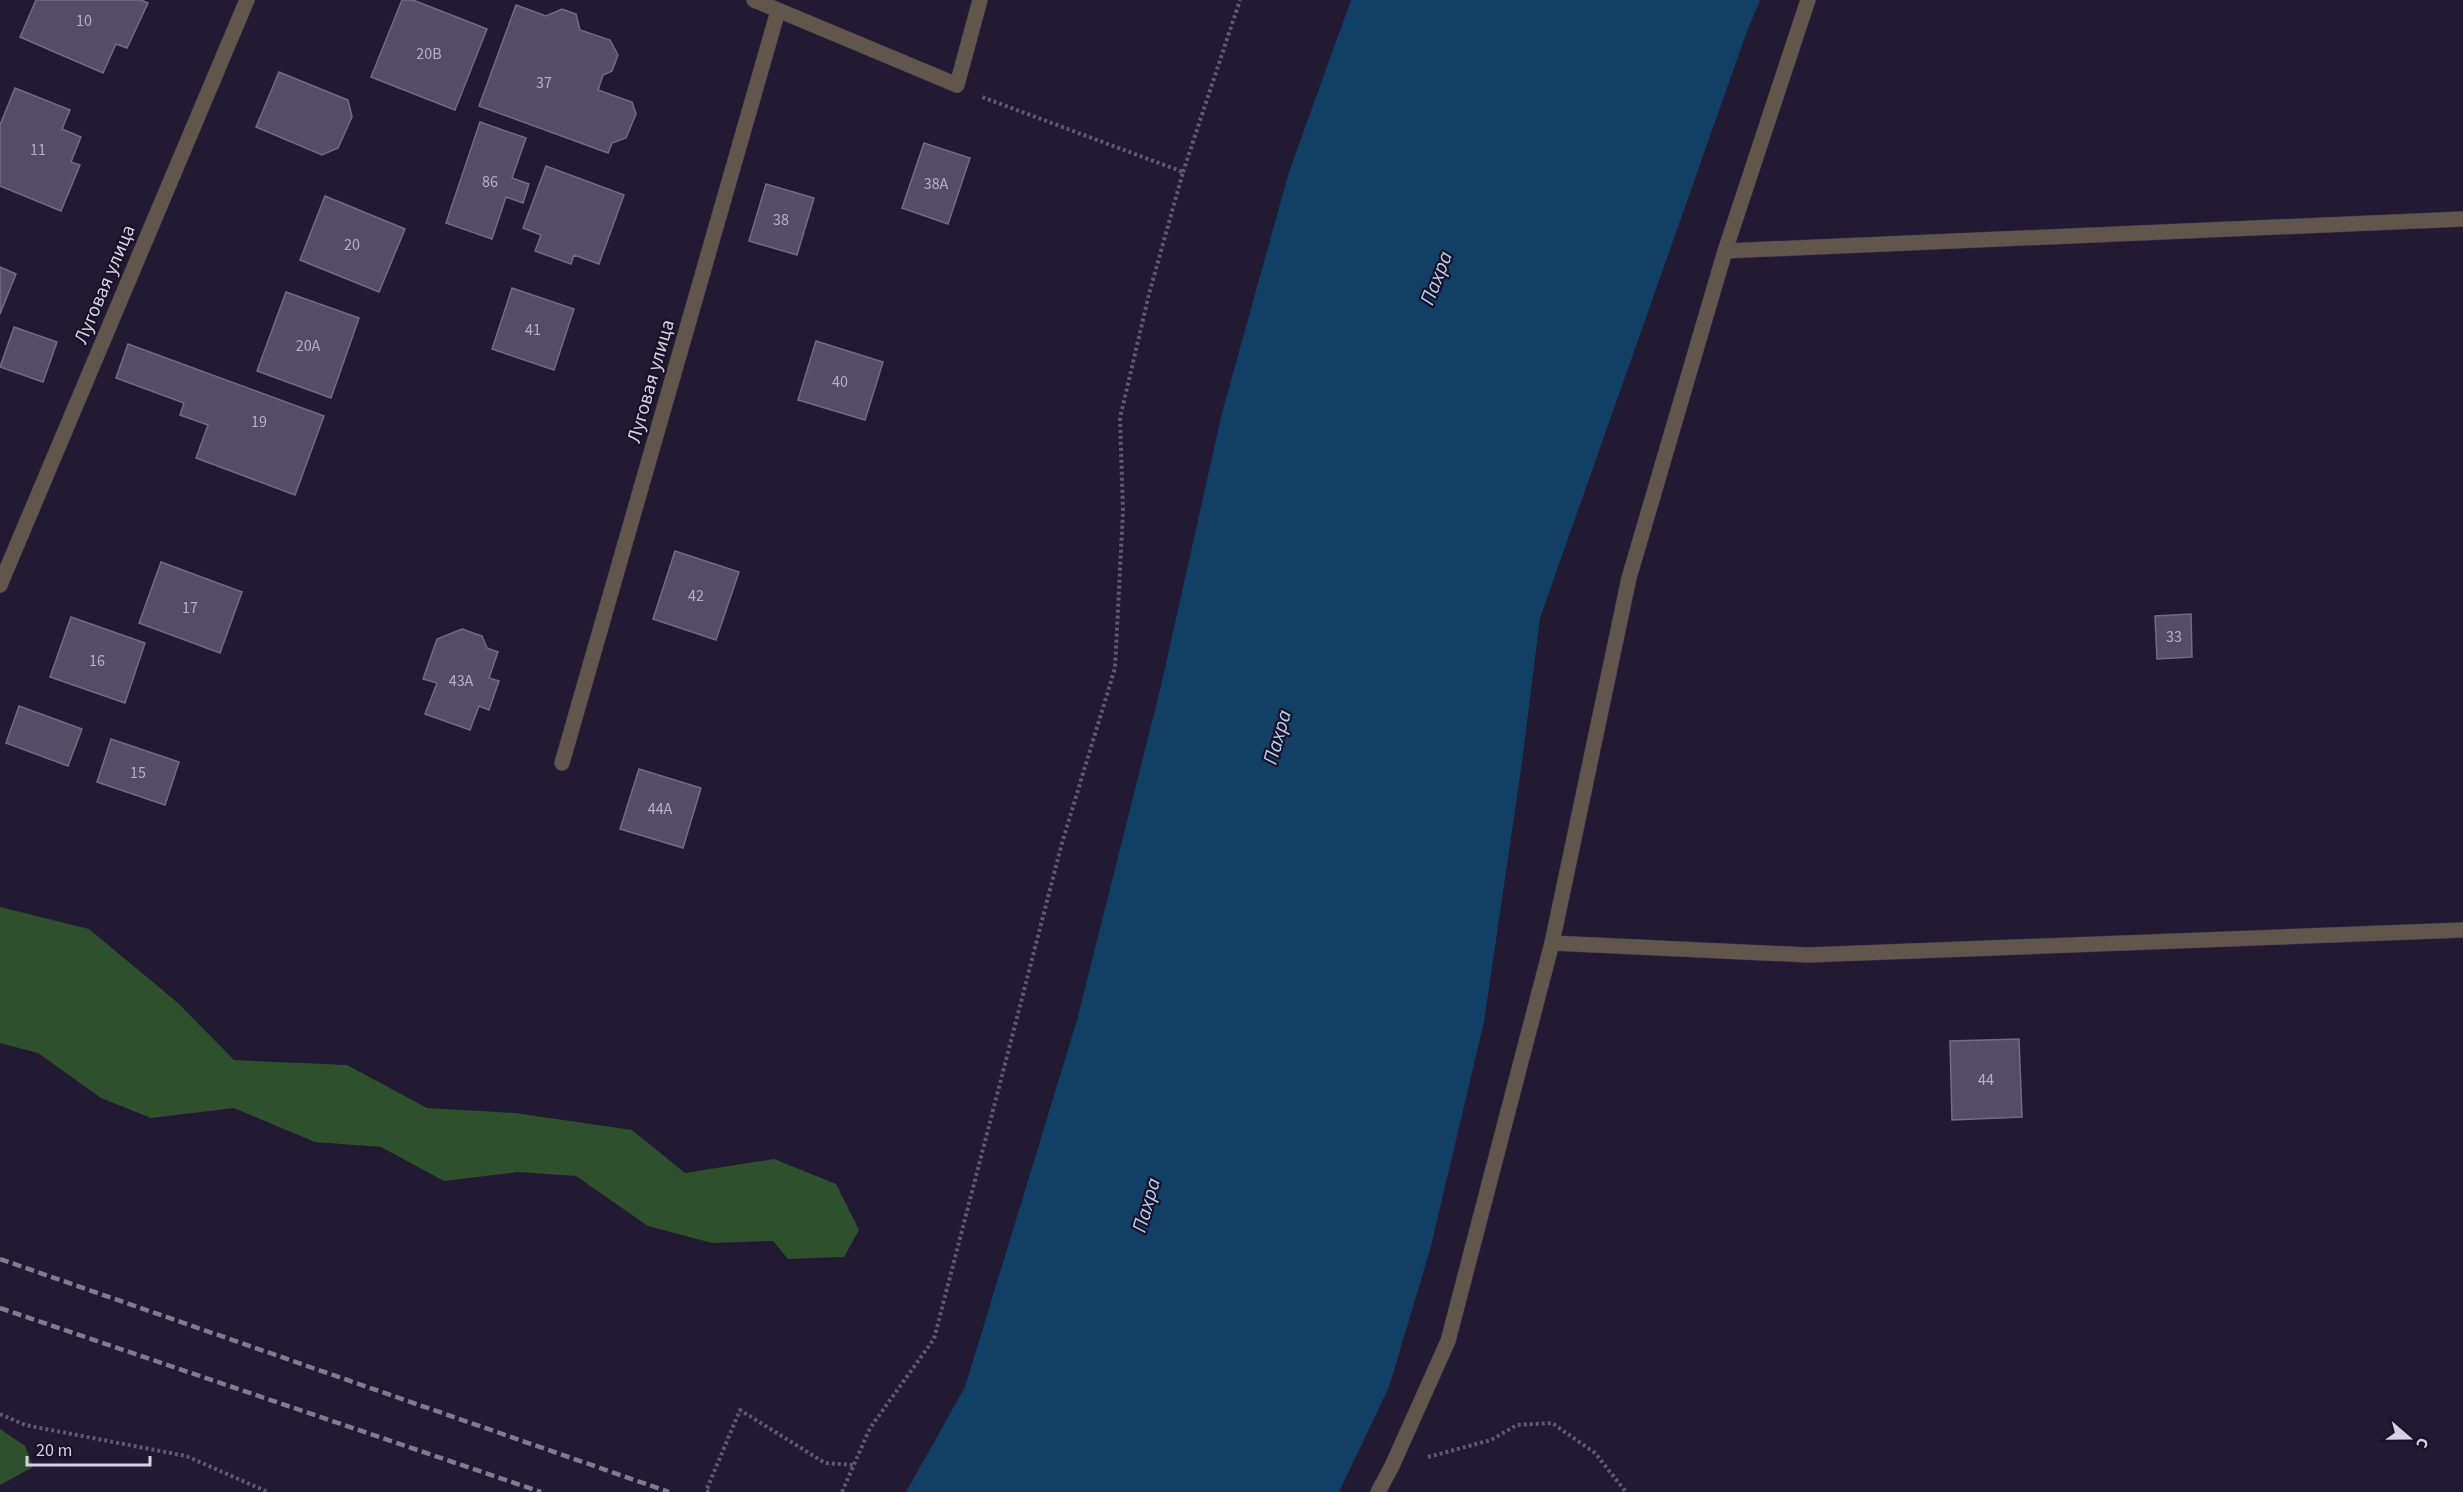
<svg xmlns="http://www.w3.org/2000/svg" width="2463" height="1492" font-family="'Source Sans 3',sans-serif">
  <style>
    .green { fill: #2f502c }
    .water { fill: #123f66 }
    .building { fill: #554c67; stroke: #746a87; stroke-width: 1.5 }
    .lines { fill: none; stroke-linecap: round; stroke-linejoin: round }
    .minor-casing { stroke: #3b344b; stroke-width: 16 }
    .path { stroke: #60596f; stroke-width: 4; stroke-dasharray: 3 3; stroke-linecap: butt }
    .minor { stroke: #60564c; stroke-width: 15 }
    .rail { stroke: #827b8f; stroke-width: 4.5; stroke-dasharray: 9 4.5; stroke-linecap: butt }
    .labels { text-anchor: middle; stroke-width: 4.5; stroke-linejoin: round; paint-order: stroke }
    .number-label { font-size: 16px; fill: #b6b0c3 }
    .street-label { font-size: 20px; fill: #d6d1e2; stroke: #191128 }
    .water-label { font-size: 21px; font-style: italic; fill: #b4d2f0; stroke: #191128 }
  </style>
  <rect width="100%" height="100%" fill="#221a32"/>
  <g class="green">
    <path d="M 0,907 L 89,929 L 178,1003 L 234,1060 L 347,1065 L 427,1108 L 515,1113 L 632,1130 L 685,1173 L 774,1159 L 836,1184 L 859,1230 L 844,1257 L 788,1259 L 773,1241 L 712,1243 L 648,1226 L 576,1176 L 518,1172 L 444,1181 L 381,1147 L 315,1142 L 234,1108 L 151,1118 L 101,1098 L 38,1053 L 0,1043 Z"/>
    <path d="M 0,1429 L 25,1446 L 33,1467 L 0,1485 Z"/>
  </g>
  <path class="water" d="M 1351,0 L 1760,0 L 1746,34 L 1540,618 L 1522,762 L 1484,1022 L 1430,1250 L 1389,1387 L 1339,1492 L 906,1492 L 965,1387 L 1077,1020 L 1160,690 L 1222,413 L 1289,172 Z"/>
  <g class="building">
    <path d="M 36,0 L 141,0 L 148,3 L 127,48 L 116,44 L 103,73 L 20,37 Z"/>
    <path d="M 402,0 L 413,0 L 487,29 L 455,110 L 371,77 Z"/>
    <path d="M 516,5 L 546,16 L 562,9 L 576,14 L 580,30 L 610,40 L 618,55 L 612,71 L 603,75 L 598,90 L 632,102 L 636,114 L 626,138 L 612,143 L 608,153 L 479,106 Z"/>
    <path d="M 279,72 L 348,100 L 352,117 L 338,148 L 322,155 L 256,127 Z"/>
    <path d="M 15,88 L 70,110 L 62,129 L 81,137 L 71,162 L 80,165 L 61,211 L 0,186 L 0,125 Z"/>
    <path d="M 480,122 L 526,138 L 512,178 L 529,184 L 523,203 L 506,197 L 492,239 L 446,223 Z"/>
    <path d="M 924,143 L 970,158 L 948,224 L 902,208 Z"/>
    <path d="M 546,166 L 624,195 L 599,264 L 574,255 L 571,264 L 535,251 L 541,235 L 523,228 Z"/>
    <path d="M 766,184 L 814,198 L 797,255 L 749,241 Z"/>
    <path d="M 325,196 L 405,229 L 379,292 L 300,260 Z"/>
    <path d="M 0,267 L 16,274 L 0,314 Z"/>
    <path d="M 512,288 L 574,309 L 554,370 L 492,349 Z"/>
    <path d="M 286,292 L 359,318 L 331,398 L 257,371 Z"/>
    <path d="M 14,327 L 57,342 L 43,382 L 0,367 Z"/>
    <path d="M 816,341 L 883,362 L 865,420 L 798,400 Z"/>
    <path d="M 128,344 L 324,416 L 295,495 L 196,458 L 208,425 L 180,415 L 184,403 L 116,378 Z"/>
    <path d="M 675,551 L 739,572 L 716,640 L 653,619 Z"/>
    <path d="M 161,562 L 242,592 L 220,653 L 139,623 Z"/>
    <path d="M 2191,614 L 2192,657 L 2157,659 L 2155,616 Z"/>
    <path d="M 71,617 L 145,643 L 125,703 L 50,677 Z"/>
    <path d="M 462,629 L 482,636 L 487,648 L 498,652 L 489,678 L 499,681 L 489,710 L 479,706 L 470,730 L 425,714 L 437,683 L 423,679 L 437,639 Z"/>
    <path d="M 19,706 L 82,729 L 68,766 L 6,743 Z"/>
    <path d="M 111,739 L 179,762 L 165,805 L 97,782 Z"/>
    <path d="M 639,769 L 701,788 L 683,848 L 620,829 Z"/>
    <path d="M 2019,1039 L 2022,1117 L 1952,1120 L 1950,1041 Z"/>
  </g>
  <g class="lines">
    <g class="minor-casing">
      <g id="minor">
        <path d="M 754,0 L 957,85 L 980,0"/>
        <path d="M 1725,251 L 2463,219"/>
        <path d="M 0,585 L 247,0"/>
        <path d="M 562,763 L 778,11"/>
        <path d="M 1552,943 L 1808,955 L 2463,930"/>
        <path d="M 1378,1492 L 1392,1466 L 1448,1341 L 1552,943 L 1629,578 L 1725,251 L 1808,0"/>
      </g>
    </g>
    <g class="path">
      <path d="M 1183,172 L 1240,0"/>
      <path d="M 0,1414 L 25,1425 L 186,1456 L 268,1492"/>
      <path d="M 1428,1457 L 1491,1440 L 1517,1425 L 1552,1423 L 1595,1453 L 1626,1492"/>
      <path d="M 709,1492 L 706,1491 L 740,1410 L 825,1463 L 854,1465"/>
      <path d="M 842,1492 L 870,1428 L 934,1339 L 1062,843 L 1115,668 L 1123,511 L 1120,418 L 1149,294 L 1183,172 L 982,97"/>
    </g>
    <use href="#minor" class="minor"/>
    <g class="rail">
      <path d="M 0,1259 L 669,1492"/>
      <path d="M 0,1308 L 541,1492"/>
    </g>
  </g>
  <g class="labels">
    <g class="number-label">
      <text x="84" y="26">10</text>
      <text x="429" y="59">20В</text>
      <text x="544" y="88">37</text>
      <text x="38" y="155">11</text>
      <text x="490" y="187">86</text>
      <text x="936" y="189">38А</text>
      <text x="781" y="225">38</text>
      <text x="352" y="250">20</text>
      <text x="533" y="335">41</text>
      <text x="308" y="351">20А</text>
      <text x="840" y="387">40</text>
      <text x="259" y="427">19</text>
      <text x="696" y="601">42</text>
      <text x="190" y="613">17</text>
      <text x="2174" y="642">33</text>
      <text x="97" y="666">16</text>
      <text x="461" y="686">43А</text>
      <text x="138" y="778">15</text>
      <text x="660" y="814">44А</text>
      <text x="1986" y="1085">44</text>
    </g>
    <g class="street-label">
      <text transform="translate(104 284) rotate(-67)" y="7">Луговая улица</text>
      <text transform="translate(650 381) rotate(-74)" y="7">Луговая улица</text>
    </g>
    <g class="water-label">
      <text transform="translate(1436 278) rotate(-69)" y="7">Пахра</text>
      <text transform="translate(1277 737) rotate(-74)" y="7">Пахра</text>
      <text transform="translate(1146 1205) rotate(-74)" y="7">Пахра</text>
    </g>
  </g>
  <g transform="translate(2409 1438) rotate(110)" stroke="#191128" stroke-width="4.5" paint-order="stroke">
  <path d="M0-4.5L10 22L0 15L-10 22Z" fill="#d6d1e2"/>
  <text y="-9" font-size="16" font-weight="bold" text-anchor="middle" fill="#d6d1e2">С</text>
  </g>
  <path d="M27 1456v9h123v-9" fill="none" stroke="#d6d1e2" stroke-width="3"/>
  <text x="36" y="1456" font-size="18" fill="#d6d1e2" stroke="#191128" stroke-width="4.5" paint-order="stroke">20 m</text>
</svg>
